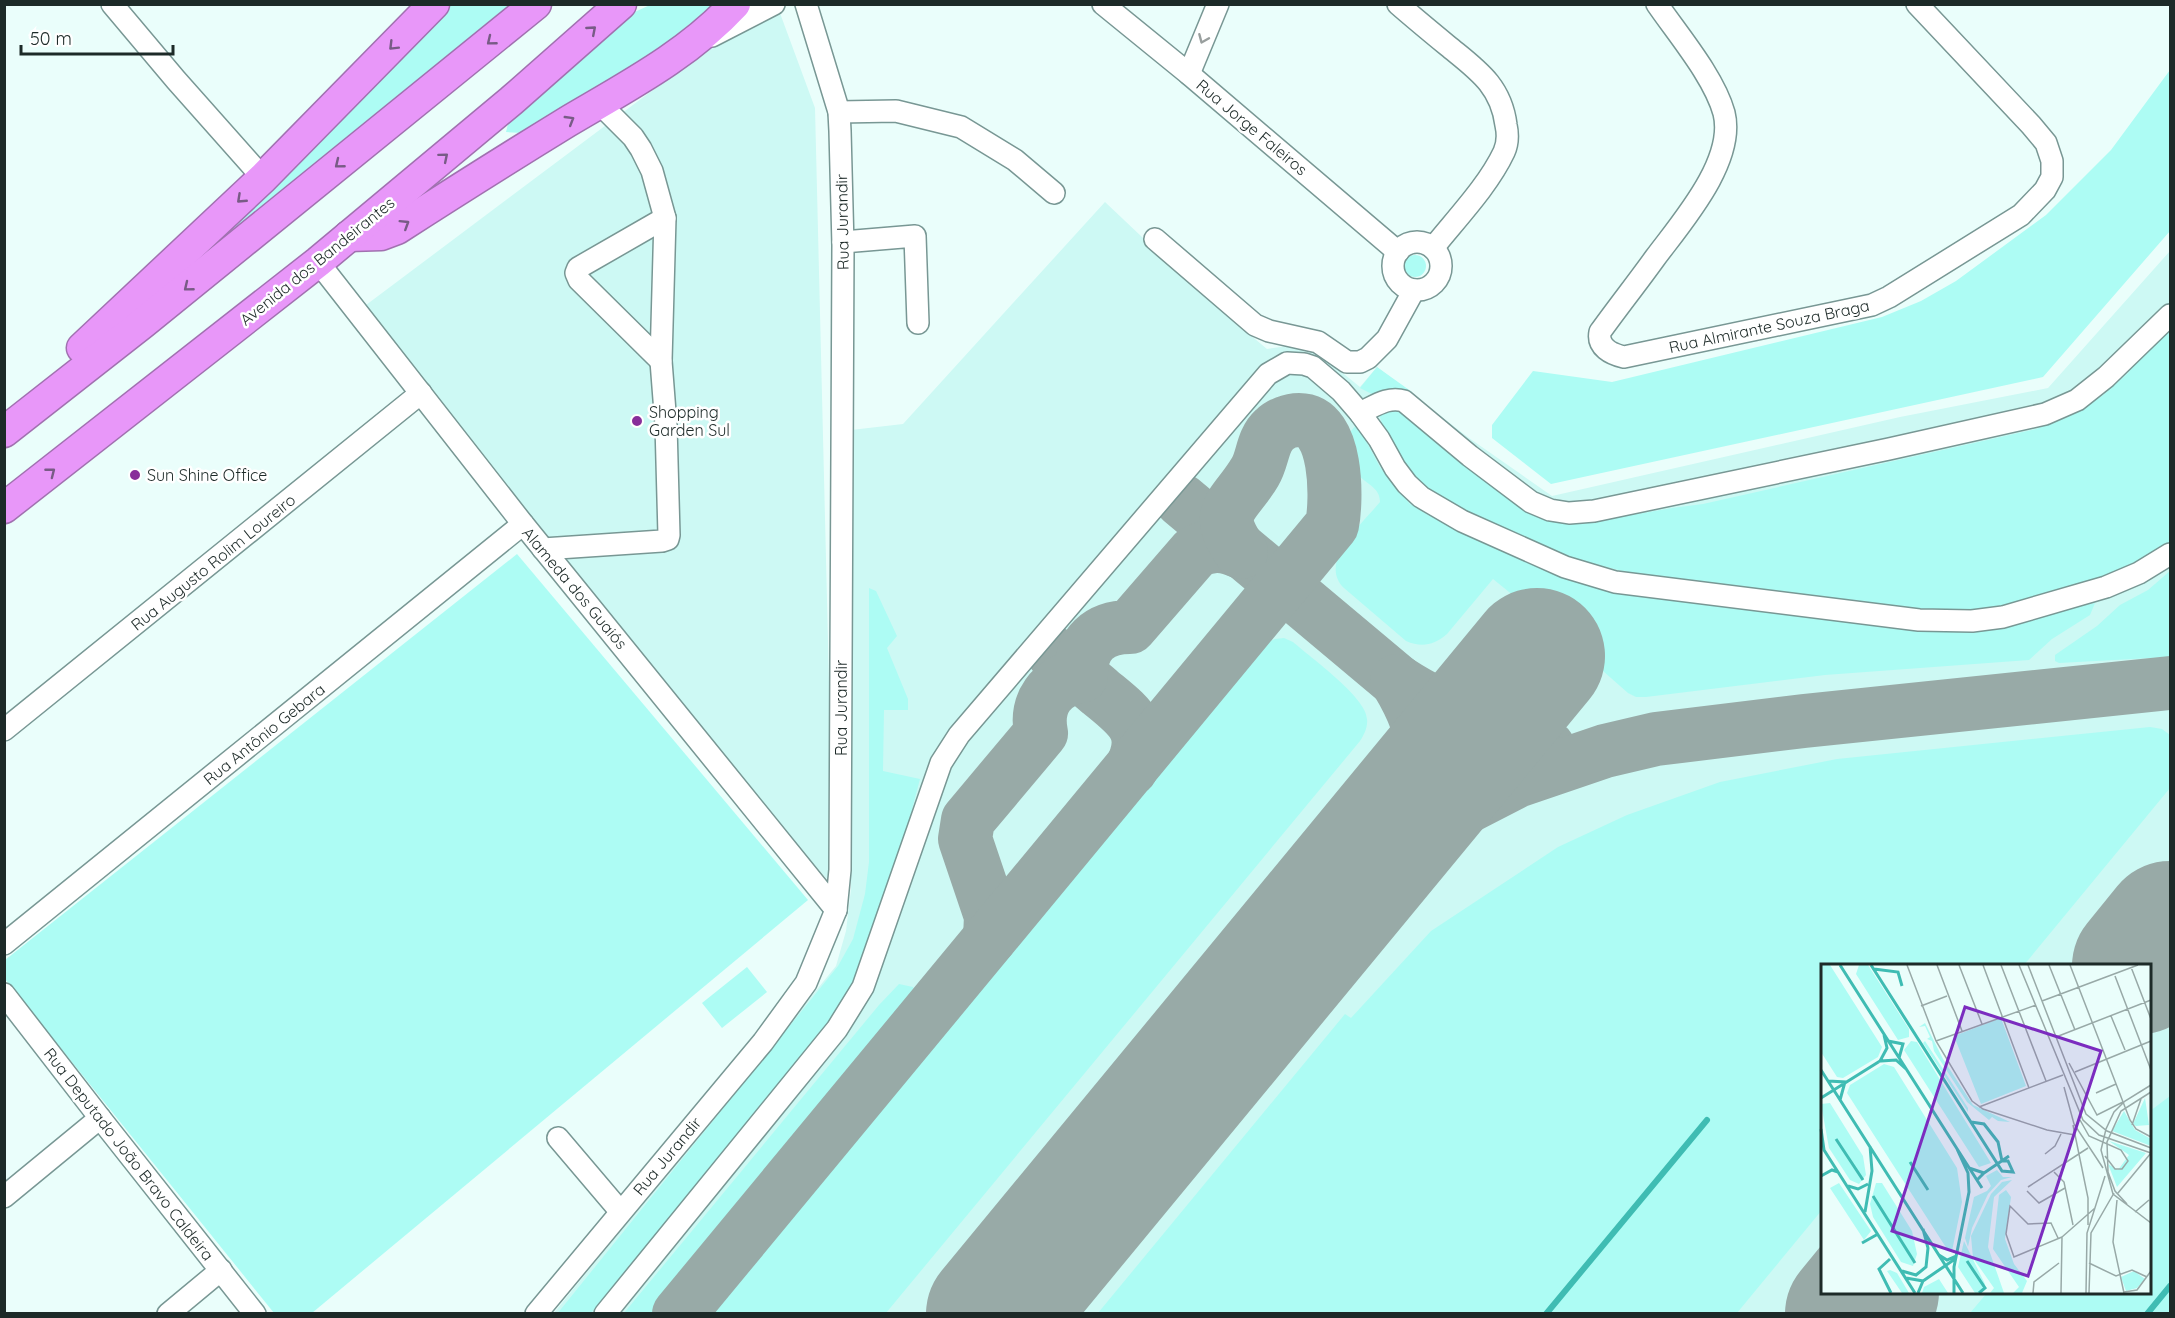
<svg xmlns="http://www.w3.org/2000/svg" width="2175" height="1318" font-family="Quicksand,sans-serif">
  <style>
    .built { fill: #cdf9f4; fill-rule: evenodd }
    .green { fill: #adfcf4 }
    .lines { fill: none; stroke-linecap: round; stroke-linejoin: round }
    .stream { stroke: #3fbcb3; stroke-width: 6 }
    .taxiway { stroke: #98aaa7; stroke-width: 54 }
    .runway { stroke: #98aaa7; stroke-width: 136 }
    .minor-casing { stroke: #789794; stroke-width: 24 }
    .highway-casing { stroke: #a171b0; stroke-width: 33 }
    .minor { stroke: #fff; stroke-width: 21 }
    .highway { stroke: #e897f9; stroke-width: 30 }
    .oneway { stroke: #785b86 }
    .oneway2 { stroke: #999f9e }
    .poi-dot { fill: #882e9a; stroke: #fff; stroke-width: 2 }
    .labels { text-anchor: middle; stroke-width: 5; stroke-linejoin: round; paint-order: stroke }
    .street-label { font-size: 16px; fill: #1d2a28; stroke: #fff }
    .poi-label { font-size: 16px; fill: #1d2a28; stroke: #fff; text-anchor: start }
    .inset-river { fill: none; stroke: #3fbcb3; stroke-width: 3 }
    .inset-road { fill: none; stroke: #98a9a7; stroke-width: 1.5 }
    .view { fill: #7b2cbf; fill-opacity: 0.15; stroke: #7b2cbf; stroke-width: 3 }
    .inset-edge { fill: none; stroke: #1d2a28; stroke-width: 3 }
  </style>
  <rect width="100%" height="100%" fill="#eafefb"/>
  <g class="built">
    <path d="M 755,5 L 777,5 L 815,108 L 834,887 L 681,714 L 538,537 L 366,305 L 685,66 Z"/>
    <path d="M 1105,202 L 1142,237 L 1202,289 L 1200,293 L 1267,349 L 1287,346 L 1318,353 L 1360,387 L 1377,367 L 1469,438 L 1552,496 L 1900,417 L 2048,388 L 2170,251 L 2170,1313 L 553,1314 L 836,966 L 846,931 L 851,889 L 851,430 L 903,424 ZM 1822,966 L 2150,966 L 2150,1292 L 1822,1292 Z"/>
  </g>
  <g class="green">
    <path d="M 446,5 L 515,5 L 227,242 L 212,246 Z"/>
    <path d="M 650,5 L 713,5 L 657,51 L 592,93 L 522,133 L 506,132 L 508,124 L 626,16 Z"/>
    <path d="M 2170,70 L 2170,231 L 2043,377 L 1551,484 L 1492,438 L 1492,425 L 1533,371 L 1612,382 L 1882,317 L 1921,301 L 1956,281 L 2046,215 L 2111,150 Z"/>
    <circle cx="1415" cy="266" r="11"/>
    <path d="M 2170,324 L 2170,541 L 2157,551 L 2102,578 L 2071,589 L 1987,610 L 1921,609 L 1684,582 L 1631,573 L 1569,558 L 1526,544 L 1445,501 L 1414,479 L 1386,436 L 1379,414 L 1401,409 L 1550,520 L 1580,524 L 1672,508 L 1703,504 L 2036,429 L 2068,417 L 2102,396 L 2128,373 L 2145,351 Z"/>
    <path d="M 1377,367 L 1412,392 L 1397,390 L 1372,394 L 1360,388 Z"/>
    <path d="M 1357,424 L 1380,467 L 1410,504 L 1428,515 L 1488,544 L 1575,582 L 1629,593 L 1983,627 L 2095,603 L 2090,615 L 2052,639 L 2029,660 L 1825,675 L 1646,697 L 1636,697 L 1628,693 L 1578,649 L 1591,629 L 1549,595 L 1536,614 L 1493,579 L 1447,634 C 1434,645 1422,648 1406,641 L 1344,588 C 1317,562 1363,523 1380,502 C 1380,486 1364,484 1356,472 C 1350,462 1348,449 1345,438 Z"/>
    <path d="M 517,554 L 808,900 L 312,1313 L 274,1313 L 5,979 L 5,960 Z"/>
    <path d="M 2170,571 L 2170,657 L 2059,663 L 2055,661 L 2055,655 L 2097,626 L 2120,605 L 2148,590 Z"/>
    <path d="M 869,588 L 876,591 L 897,636 L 887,648 L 908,699 L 908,710 L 884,710 L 883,771 L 920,779 L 890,893 L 856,978 L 830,1023 L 591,1313 L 557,1314 L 838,966 L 853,939 L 865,894 L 869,862 Z"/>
    <path d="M 1284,638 L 1293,642 C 1310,657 1367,698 1367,719 C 1368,727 1364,735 1360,741 L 886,1313 L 704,1313 L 1256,648 L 1275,639 Z"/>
    <path d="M 2150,727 L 2162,729 L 2170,735 L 2170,788 L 2024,965 L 1822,966 L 1822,1210 L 1737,1313 L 1098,1313 L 1345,1014 L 1351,1018 L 1431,931 L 1558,847 L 1627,815 L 1720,782 L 1837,759 Z"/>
    <path d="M 747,967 L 767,992 L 722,1028 L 702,1003 Z"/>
    <path d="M 899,984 L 913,987 C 917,1000 914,1005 906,1016 L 659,1313 L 624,1313 L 879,1005 Z"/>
    <path d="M 2170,1096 L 2170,1313 L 1970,1313 L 1987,1293 L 2150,1292 L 2150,1111 Z"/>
  </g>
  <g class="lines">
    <g class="stream">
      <path d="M 1546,1314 L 1707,1120"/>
      <path d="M 2147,1314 L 2170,1286"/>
    </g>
    <g class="taxiway">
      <path d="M 1181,500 L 1397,681"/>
      <path d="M 1053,653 C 1069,666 1085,679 1100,692 C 1129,716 1151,730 1131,769"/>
      <path d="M 1449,762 L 1548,747"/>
      <path d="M 1400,821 C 1408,804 1420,784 1422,765 C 1426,735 1412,706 1397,681 C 1426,700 1450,711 1483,721"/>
      <path d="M 990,938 L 991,916 L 965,839 L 968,820 L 1041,733 C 1035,703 1051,681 1081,676 C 1080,644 1099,627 1130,627 L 1195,552 C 1212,543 1225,545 1241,552"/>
      <path d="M 1266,985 L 1374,867 L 1447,817 L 1517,781 L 1605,751 L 1656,739 L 1804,721 L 2170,683"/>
      <path d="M 2150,988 L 2170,974"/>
      <path d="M 679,1314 L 1332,525 C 1337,500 1338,420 1299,420 C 1290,420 1280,424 1274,430 C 1262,441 1263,459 1255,472 C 1235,506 1211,511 1241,552"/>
    </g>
    <g class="runway">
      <path d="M 2140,966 L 2170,929"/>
      <path d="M 994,1314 L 1537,656"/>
      <path d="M 1853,1314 L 1871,1292"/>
    </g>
    <g class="minor-casing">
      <g id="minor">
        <path d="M 112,4 L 176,80 L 263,178"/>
        <path d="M 1103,4 L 1189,74 L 1398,252"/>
        <path d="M 1398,4 C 1414,18 1431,32 1448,46 C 1476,69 1501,85 1506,125 C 1508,134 1508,143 1504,152 C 1488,186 1456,219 1433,248"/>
        <path d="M 1657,4 C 1679,36 1714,77 1724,113 C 1736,161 1681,223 1655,258 C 1637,283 1618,307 1600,332 C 1597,347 1611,354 1624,357 L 1872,305 L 1889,297 L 2021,215 L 2045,190 L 2052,177 L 2052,161 L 2046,143 L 2031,125 L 1917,4"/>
        <path d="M 712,36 L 774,4"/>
        <path d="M 1189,74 L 1218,4"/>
        <path d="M 839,112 L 896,111 L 961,127 L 1015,160 L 1054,193"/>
        <path d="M 1155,239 L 1255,325 L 1269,331 L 1318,342 L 1347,362 L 1360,362 L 1368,358 L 1387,339 L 1414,290"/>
        <path d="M 843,242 L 915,236 L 918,323"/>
        <circle cx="1417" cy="266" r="24"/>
        <path d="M 318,262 L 523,524 L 836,910"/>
        <path d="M 661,361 L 579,280 L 576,273 L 578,268 L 665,218"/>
        <path d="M 1360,413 C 1375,406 1388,396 1404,401 L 1470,456 L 1531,502 L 1550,510 L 1569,513 L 1594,511 L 1889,449 L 2045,414 L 2077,400 L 2106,377 L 2170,315"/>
        <path d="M 543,549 L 662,541 L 668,539 L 669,535 L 666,425 L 661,361 L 665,218 L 652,171 L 641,149 L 633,137 L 599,103"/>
        <path d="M 4,730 L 421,393"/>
        <path d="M 4,944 L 523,524"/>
        <path d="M 4,994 L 100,1118 L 255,1314"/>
        <path d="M 558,1138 L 620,1211"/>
        <path d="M 4,1197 L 100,1118"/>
        <path d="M 168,1314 L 221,1270"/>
        <path d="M 536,1314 L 763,1042 L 806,983 L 836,910 L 840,870 L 843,246 L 840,131 L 839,112 L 806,4"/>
        <path d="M 605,1314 L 837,1029 L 863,987 L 941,763 L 959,735 L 1268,374 L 1287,363 L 1304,364 L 1313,367 L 1341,391 L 1360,413 L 1379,439 L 1395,468 L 1407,484 L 1421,497 L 1462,521 L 1565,567 L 1615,582 L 1919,620 L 1972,621 L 2003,617 L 2106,587 L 2139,573 L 2170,554"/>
      </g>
    </g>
    <g class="highway-casing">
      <g id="highway">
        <path d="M 349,236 L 381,235 L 397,229 C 453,193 510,157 567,122 C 626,87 688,55 735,4"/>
        <path d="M 82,348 L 263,178 L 434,4"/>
        <path d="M 4,432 L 143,323 L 536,4"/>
        <path d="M 4,508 L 318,262 L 511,101 L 621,4"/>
      </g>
    </g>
    <use href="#minor" class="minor"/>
    <use href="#highway" class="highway"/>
  </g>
  <defs><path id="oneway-chevron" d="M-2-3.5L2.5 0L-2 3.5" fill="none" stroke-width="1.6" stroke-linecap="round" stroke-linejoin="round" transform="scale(1.5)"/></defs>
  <g class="oneway">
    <use href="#oneway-chevron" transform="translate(592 30) rotate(-41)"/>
    <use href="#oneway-chevron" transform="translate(491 41) rotate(141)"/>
    <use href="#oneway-chevron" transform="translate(393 46) rotate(135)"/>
    <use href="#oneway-chevron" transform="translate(570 120) rotate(-31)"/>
    <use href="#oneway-chevron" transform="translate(444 157) rotate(-40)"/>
    <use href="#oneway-chevron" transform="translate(339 164) rotate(141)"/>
    <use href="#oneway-chevron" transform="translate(241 199) rotate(137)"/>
    <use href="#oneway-chevron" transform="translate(405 224) rotate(-32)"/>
    <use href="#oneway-chevron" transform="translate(188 287) rotate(141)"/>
    <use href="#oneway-chevron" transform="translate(51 472) rotate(-38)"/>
  </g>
  <use class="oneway2" href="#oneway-chevron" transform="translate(1203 39) rotate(113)"/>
  <g class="poi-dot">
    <circle cx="637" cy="421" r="6"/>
    <circle cx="135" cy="475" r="6"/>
  </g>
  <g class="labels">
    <g class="street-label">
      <text transform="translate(1252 127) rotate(40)" y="6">Rua Jorge Faleiros</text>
      <text transform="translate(842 222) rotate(-91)" y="6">Rua Jurandir</text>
      <text transform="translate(317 261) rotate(-39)" y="6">Avenida dos Bandeirantes</text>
      <text transform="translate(1769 326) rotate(-12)" y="6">Rua Almirante Souza Braga</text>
      <text transform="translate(213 562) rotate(-39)" y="6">Rua Augusto Rolim Loureiro</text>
      <text transform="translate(575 588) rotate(50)" y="6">Alameda dos Guaiós</text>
      <text transform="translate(841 708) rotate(-90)" y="6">Rua Jurandir</text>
      <text transform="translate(264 734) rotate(-39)" y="6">Rua Antônio Gebara</text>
      <text transform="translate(129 1154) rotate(52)" y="6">Rua Deputado João Bravo Caldeira</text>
      <text transform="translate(667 1156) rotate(-50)" y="6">Rua Jurandir</text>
    </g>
    <g class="poi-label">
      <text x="649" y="418">Shopping<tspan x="649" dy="18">Garden Sul</tspan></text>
      <text x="147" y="481">Sun Shine Office</text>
    </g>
  </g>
  <g transform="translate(1821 964)">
    <rect width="330" height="330" fill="#eafefb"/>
    <path d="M 0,1 L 9,1 L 61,83 L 57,93 L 22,114 L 16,113 L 0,88 ZM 38,1 L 47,1 L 88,65 L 88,73 L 77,76 L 35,10 ZM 180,54 L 205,122 L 160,140 L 133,72 ZM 104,59 L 122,95 L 152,141 L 189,158 L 177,157 L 171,153 L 168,156 L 146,138 L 113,87 L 111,77 L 106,75 L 109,73 L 104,62 L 98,63 ZM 90,77 L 96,78 L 170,199 L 158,203 L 83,86 ZM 104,77 L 147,144 L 147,148 L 102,79 ZM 63,100 L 73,103 L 136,204 L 141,238 L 131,287 L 126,285 L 26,129 L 29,121 ZM 324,134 L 328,161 L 315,162 L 312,160 ZM 9,139 L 42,192 L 45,211 L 38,220 L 29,216 L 8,184 L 0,140 ZM 303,147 L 314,166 L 330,175 L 330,182 L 291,167 ZM 288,177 L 325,189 L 296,223 L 287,200 L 297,206 L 308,191 ZM 176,206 L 182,213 L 191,213 L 180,216 L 167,230 L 151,264 L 147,283 L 144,274 L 153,233 L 166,227 L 170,222 L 165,212 ZM 191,216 L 173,233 L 167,283 L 183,329 L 169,329 L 173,324 L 152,294 L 150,272 L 170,230 L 181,218 ZM 18,219 L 50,267 L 43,276 L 9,224 ZM 55,219 L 61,219 L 91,267 L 96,290 L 92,302 L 80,298 L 52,253 L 49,240 ZM 185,226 L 190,233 L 184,275 L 193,300 L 206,317 L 201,329 L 192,329 L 198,323 L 172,285 L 178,231 ZM 143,277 L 164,320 L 160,329 L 154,329 L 137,303 ZM 69,306 L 76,309 L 88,329 L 81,329 L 66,307 ZM 313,307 L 324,315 L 316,324 L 305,327 L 300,313 ZM 118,315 L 127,329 L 101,329 L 103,323 Z" fill="#adfcf4"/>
    <path class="inset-river" d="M 19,1 L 161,224M 50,1 L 181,207 L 192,208 L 187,197 L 181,197 L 177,178 L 163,160 L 150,158M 53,5 L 77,8 L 81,22M 63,71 L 66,84 L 59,97 L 75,96 L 85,105M 67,77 L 82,80 L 78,94M 0,106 L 142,329M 7,117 L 24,118 L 19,136M 0,134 L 59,97M 0,165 L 3,186 L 94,329M 15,175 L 42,216M 89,198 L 107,226M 148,204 L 163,209 L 156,216M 163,209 L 188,192M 0,212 L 11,206 L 17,208M 27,222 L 37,225 L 47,220M 52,232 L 94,299M 44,248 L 51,207 L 49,182M 41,279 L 57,270M 118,291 L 126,296 L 135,292M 69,295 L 58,305 L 70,329M 146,297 L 164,324 L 158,329M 81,307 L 95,311 L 105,303 L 107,284 L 102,265M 85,314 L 102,317 L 97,329M 102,317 L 134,295M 133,329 L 133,303 L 148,228 L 147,209 L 136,185"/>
    <path class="inset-road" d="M 86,1 L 115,77 L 151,137 L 162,145 L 226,166 L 254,171M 116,1 L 141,67M 138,1 L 161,60M 162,1 L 208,124M 180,1 L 225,117M 198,1 L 262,156 L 278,171 L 330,189M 207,1 L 265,150 L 286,167 L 330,184M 228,1 L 254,66M 249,1 L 309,156 L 315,165 L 330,173M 310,3 L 330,55M 294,12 L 330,106M 221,37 L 317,1M 100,42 L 126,32M 290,52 L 304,86M 235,73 L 330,36M 115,77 L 215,41M 248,99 L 276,151 L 302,138M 254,108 L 330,77M 330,121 L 304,137 L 293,148 L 285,165 L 280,186 L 292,230 L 330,259M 243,123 L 253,160 L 282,204M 275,129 L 295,120M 158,143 L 242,111M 259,156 L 268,172 L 300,186 L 307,197 L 301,205 L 294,205 L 284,192M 252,161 L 267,234 L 267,261M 311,161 L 320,135M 224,190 L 234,182 L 240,170M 233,208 L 243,218 L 252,261M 207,223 L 267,184M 206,227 L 218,239 L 244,224M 297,229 L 330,189M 296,236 L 292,278 L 303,329M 306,240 L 294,227 L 287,208 L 286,178 L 300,147 L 330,128M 314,248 L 328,236M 237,274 L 230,259 L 207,260 L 189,242 L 185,270 L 193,293 L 241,273M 268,299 L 295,312 L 311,306 L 326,313M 303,328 L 316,326 L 330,307M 212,329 L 213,318 L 238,299M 240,329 L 241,273 L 274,244M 265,329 L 266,269 L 284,212M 268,329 L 270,269 L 293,229"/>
    <path class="view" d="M 144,43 L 280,87 L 207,312 L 71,267 Z"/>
    <rect width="330" height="330" class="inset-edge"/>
  </g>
  <rect width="2175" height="1318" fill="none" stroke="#1d2a28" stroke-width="12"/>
  <path d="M21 45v9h152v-9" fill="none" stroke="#1d2a28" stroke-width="3"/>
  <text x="30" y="45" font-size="18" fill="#1d2a28" stroke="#ffffff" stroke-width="4.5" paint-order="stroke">50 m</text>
</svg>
